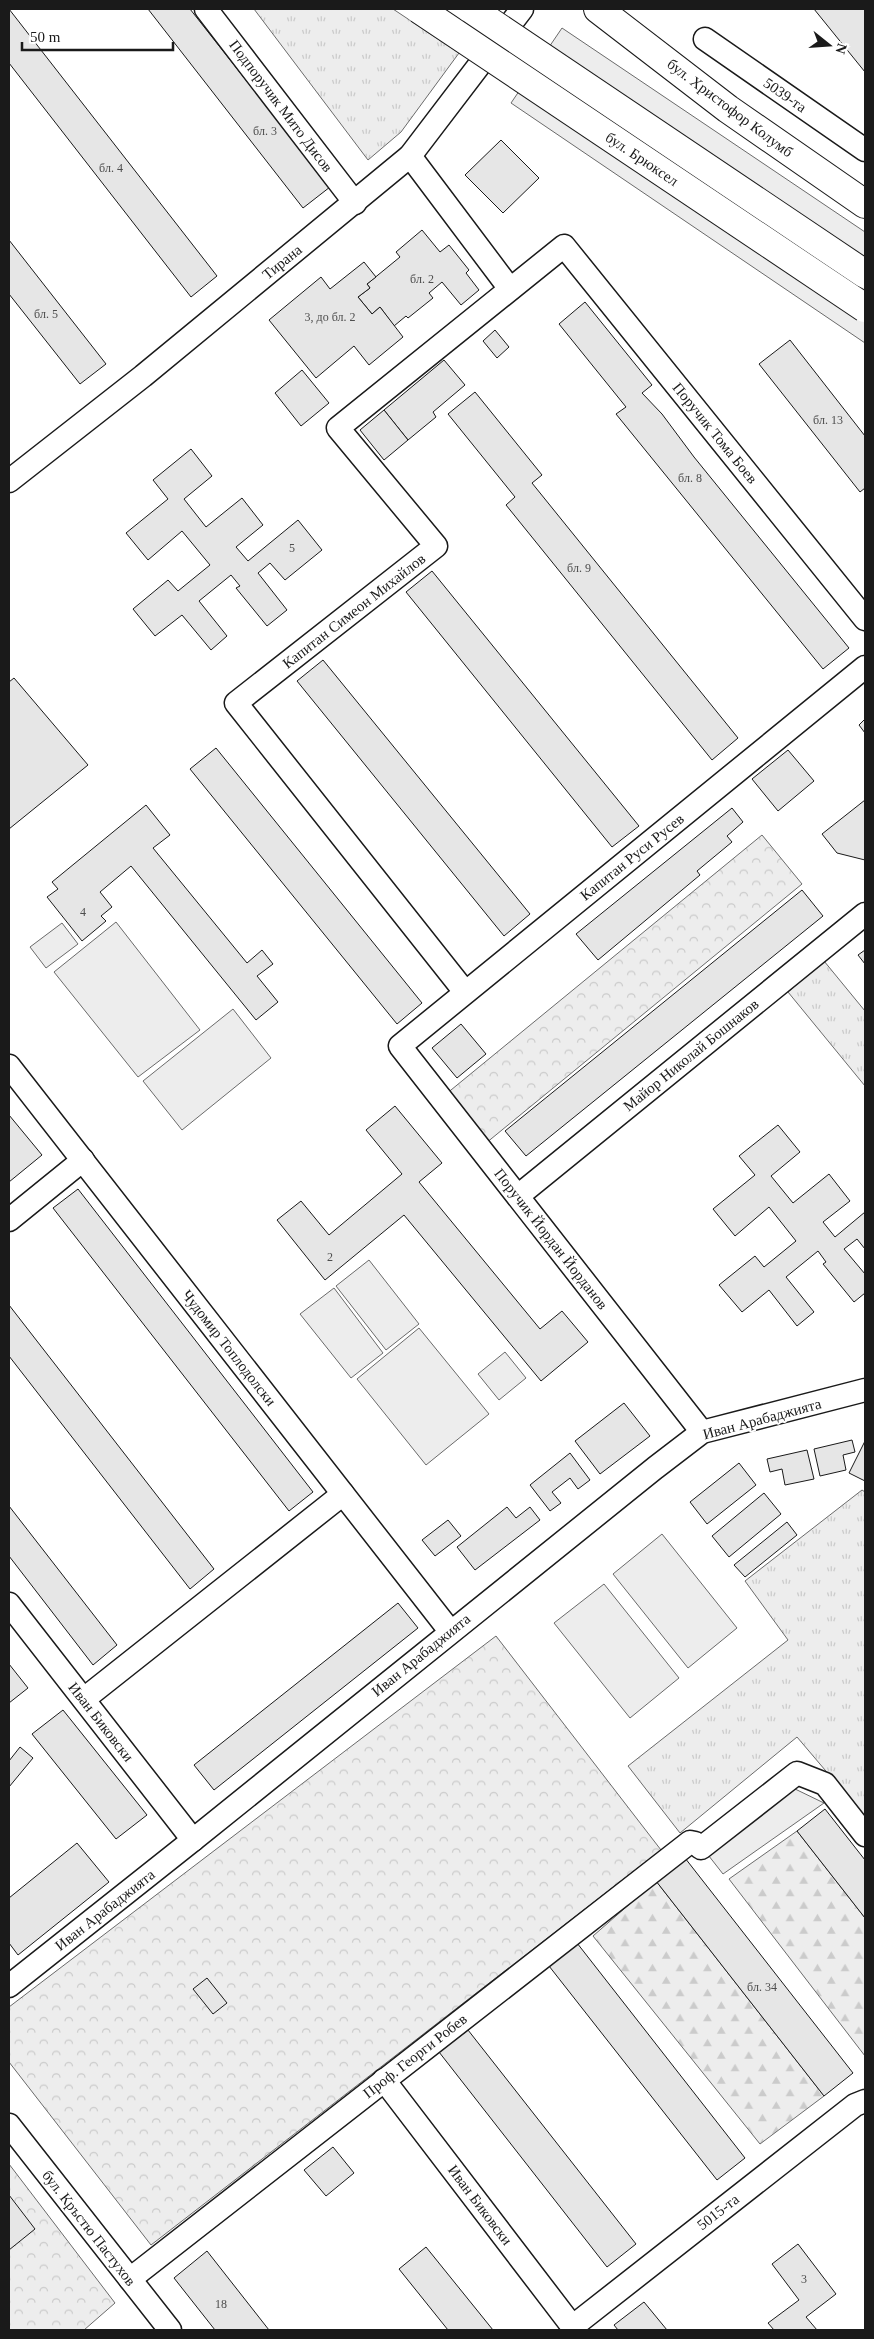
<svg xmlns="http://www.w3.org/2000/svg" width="874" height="2339" font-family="Georgia,serif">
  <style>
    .grass { fill: url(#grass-tufts); stroke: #6a6a6a }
    .forest { fill: url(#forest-firs); stroke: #6a6a6a }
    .park { fill: url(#park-crowns); stroke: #6a6a6a }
    .built { fill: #ededed; stroke: #6a6a6a }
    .building { fill: #e6e6e6; stroke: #1a1a1a }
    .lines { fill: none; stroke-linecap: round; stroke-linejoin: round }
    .minor-casing { stroke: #1a1a1a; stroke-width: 25 }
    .major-casing { stroke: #1a1a1a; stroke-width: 30 }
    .minor { stroke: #fff; stroke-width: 22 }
    .major { stroke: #fff; stroke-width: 28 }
    .major-bridge-casing { stroke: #1a1a1a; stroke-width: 30; stroke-linecap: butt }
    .major-bridge { stroke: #fff; stroke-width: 28 }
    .labels { text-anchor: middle; stroke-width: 4; stroke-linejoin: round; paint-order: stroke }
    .number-label { font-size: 12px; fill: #4d4d4d }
    .street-label { font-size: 15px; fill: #1a1a1a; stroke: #fff }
  </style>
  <defs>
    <pattern id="grass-tufts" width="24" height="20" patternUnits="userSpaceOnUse" patternTransform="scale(1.25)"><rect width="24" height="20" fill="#ededed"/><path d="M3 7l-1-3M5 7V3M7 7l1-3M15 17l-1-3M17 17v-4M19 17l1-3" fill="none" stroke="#cbcbcb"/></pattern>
    <pattern id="forest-firs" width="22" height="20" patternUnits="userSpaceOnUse" patternTransform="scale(1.25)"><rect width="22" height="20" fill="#ededed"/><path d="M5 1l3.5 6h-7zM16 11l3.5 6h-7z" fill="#cbcbcb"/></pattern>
    <pattern id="park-crowns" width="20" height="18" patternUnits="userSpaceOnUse" patternTransform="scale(1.25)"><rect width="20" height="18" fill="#ededed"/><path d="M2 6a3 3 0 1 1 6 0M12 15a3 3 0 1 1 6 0" fill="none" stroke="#cbcbcb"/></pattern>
  </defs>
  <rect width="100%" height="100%" fill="#fff"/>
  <g class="grass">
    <path d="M 254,9 L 393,9 L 459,53 L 401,132 L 368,160 Z"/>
    <path d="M 824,961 L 865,1011 L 865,1086 L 788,992 Z"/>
    <path d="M 862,1490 L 865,1492 L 865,1817 L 797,1737 L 680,1833 L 628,1766 L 788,1640 L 745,1581 Z"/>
  </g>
  <g class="forest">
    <path d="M 797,1831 L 865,1918 L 865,2056 L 729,1879 Z"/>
    <path d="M 656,1881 L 824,2096 L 760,2144 L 593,1936 Z"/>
  </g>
  <g class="park">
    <path d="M 762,835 L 802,884 L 480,1148 L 440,1099 Z"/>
    <path d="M 496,1636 L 661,1850 L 151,2245 L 9,2062 L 9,2007 Z"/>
    <path d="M 9,2164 L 115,2303 L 84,2330 L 9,2330 Z"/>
  </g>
  <g class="built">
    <path d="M 562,28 L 865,232 L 865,343 L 511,103 Z"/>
    <path d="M 116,922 L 200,1030 L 138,1077 L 54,972 Z"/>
    <path d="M 62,923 L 78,944 L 46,968 L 30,947 Z"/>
    <path d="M 233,1009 L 271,1058 L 182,1130 L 143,1081 Z"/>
    <path d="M 369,1260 L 419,1324 L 386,1350 L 336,1286 Z"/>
    <path d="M 334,1288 L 383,1353 L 351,1378 L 300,1314 Z"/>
    <path d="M 419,1328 L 489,1414 L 426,1465 L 357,1379 Z"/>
    <path d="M 505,1352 L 526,1378 L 499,1400 L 478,1374 Z"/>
    <path d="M 662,1534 L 737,1628 L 688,1668 L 613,1574 Z"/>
    <path d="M 604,1584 L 679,1678 L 630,1718 L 554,1623 Z"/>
    <path d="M 793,1788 L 824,1803 L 723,1874 L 705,1851 Z"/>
  </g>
  <g class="building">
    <path d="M 9,9 L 217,276 L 191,297 L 9,63 Z"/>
    <path d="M 148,9 L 190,9 L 330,187 L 303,208 Z"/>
    <path d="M 814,9 L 865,9 L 865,72 Z"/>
    <path d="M 501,140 L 539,178 L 503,213 L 465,175 Z"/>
    <path d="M 422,230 L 440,252 L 449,245 L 469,270 L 466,273 L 479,290 L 461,305 L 442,282 L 429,293 L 433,298 L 408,318 L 406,316 L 394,326 L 380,307 L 372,314 L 358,297 L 370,288 L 367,284 L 400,257 L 396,252 Z"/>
    <path d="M 9,240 L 106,364 L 80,384 L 9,294 Z"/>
    <path d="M 364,262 L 376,277 L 367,284 L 370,288 L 358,297 L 372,314 L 380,307 L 403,337 L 369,365 L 354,346 L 316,378 L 269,320 L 321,277 L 330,289 Z"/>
    <path d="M 585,302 L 652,385 L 642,393 L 662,414 L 694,457 L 849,648 L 823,669 L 616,414 L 626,407 L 559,324 Z"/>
    <path d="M 495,330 L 509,347 L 497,358 L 483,341 Z"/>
    <path d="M 790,340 L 865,436 L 865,488 L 860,492 L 759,364 Z"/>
    <path d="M 444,360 L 465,385 L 433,412 L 436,417 L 408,440 L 384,410 Z"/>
    <path d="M 302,370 L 329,403 L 301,426 L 275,393 Z"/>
    <path d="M 475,392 L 542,475 L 532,483 L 738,738 L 712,760 L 506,505 L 515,497 L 448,414 Z"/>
    <path d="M 384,410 L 408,440 L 384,460 L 360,430 Z"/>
    <path d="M 191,449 L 212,476 L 184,499 L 206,527 L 242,498 L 263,525 L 236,547 L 248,561 L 298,520 L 322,550 L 285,580 L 270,563 L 258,573 L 287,610 L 267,626 L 236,588 L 240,586 L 231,575 L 199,601 L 227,636 L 211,650 L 182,615 L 155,636 L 133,609 L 168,580 L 178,591 L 210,565 L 182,531 L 148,560 L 126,533 L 168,499 L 153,480 Z"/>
    <path d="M 432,571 L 639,826 L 612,847 L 406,592 Z"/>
    <path d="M 323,660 L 530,914 L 504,936 L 297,681 Z"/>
    <path d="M 14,678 L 88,765 L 9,829 L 9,682 Z"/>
    <path d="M 865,719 L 865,733 L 859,725 Z"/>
    <path d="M 216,748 L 422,1003 L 397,1024 L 190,769 Z"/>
    <path d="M 788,750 L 814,781 L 778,811 L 752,779 Z"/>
    <path d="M 865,800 L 865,860 L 837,853 L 822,834 Z"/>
    <path d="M 146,805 L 170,835 L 153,848 L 247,963 L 262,950 L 273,964 L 257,976 L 278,1002 L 256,1020 L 131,866 L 100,892 L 112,907 L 101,916 L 106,921 L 82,941 L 47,897 L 58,889 L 52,882 Z"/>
    <path d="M 732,808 L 743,822 L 727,836 L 732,842 L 697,871 L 700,875 L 598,960 L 576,934 Z"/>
    <path d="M 802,890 L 823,916 L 526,1156 L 505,1131 Z"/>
    <path d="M 865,950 L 865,964 L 858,955 Z"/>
    <path d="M 461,1024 L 486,1054 L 457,1078 L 432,1048 Z"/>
    <path d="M 395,1106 L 442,1163 L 419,1182 L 540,1329 L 562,1311 L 588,1342 L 541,1381 L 404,1215 L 325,1280 L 277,1220 L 301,1201 L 329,1235 L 402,1174 L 366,1130 Z"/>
    <path d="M 9,1115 L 42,1155 L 9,1182 Z"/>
    <path d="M 778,1125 L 800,1152 L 771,1176 L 793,1203 L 829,1174 L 850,1201 L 823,1222 L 835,1237 L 865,1212 L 865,1249 L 857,1239 L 844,1249 L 865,1274 L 865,1293 L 854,1302 L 823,1264 L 826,1262 L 818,1251 L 786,1277 L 814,1312 L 797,1326 L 769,1290 L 742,1312 L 719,1285 L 755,1256 L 764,1267 L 796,1241 L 769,1207 L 735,1236 L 713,1209 L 755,1175 L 739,1156 Z"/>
    <path d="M 78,1189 L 313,1492 L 289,1511 L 53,1208 Z"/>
    <path d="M 9,1305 L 214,1569 L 190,1589 L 9,1356 Z"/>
    <path d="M 624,1403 L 650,1436 L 600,1474 L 575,1441 Z"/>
    <path d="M 852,1440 L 855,1452 L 843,1455 L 846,1470 L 820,1476 L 814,1449 Z"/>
    <path d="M 865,1441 L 865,1481 L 849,1473 Z"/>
    <path d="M 807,1450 L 814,1479 L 785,1485 L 782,1469 L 770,1472 L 767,1459 Z"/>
    <path d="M 570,1453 L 590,1480 L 578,1489 L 570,1478 L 552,1492 L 561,1503 L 550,1511 L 530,1485 Z"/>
    <path d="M 739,1463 L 756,1485 L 707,1524 L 690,1502 Z"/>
    <path d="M 764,1493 L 781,1514 L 729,1557 L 712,1536 Z"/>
    <path d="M 9,1506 L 117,1645 L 93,1665 L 9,1556 Z"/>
    <path d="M 507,1507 L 516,1518 L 530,1507 L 540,1520 L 475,1570 L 457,1547 Z"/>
    <path d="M 448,1520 L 461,1536 L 435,1556 L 422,1540 Z"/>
    <path d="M 787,1522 L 797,1535 L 745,1577 L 734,1565 Z"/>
    <path d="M 398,1603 L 418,1628 L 214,1790 L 194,1765 Z"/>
    <path d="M 9,1664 L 28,1688 L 9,1703 Z"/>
    <path d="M 63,1710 L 147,1815 L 116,1839 L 32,1734 Z"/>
    <path d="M 20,1747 L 33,1758 L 9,1787 L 9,1761 Z"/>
    <path d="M 825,1809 L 865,1860 L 865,1918 L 797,1831 Z"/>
    <path d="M 77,1843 L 109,1882 L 18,1955 L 9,1943 L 9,1898 Z"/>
    <path d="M 685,1858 L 853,2073 L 824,2096 L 656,1881 Z"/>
    <path d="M 577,1943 L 745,2158 L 717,2180 L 549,1966 Z"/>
    <path d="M 207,1978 L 227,2003 L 213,2014 L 193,1989 Z"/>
    <path d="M 468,2030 L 636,2244 L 607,2267 L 439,2052 Z"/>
    <path d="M 333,2147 L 354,2173 L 326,2196 L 304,2170 Z"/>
    <path d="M 9,2195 L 35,2229 L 9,2250 Z"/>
    <path d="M 798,2244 L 836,2294 L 806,2317 L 817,2330 L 774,2330 L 768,2323 L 799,2300 L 772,2264 Z"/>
    <path d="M 426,2247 L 493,2330 L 448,2330 L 399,2269 Z"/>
    <path d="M 207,2251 L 269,2330 L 215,2330 L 174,2278 Z"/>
    <path d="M 644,2302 L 667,2330 L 618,2330 L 614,2325 Z"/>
  </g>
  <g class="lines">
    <g class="minor-casing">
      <g id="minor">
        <path d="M 206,9 L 355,203"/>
        <path d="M 705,39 L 865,150"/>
        <path d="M 410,156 L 510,289"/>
        <path d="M 9,481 L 143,376 L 410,156 L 522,9"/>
        <path d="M 465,992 L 236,703 L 436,546 L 338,428 L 564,246 L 865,619"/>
        <path d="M 9,1066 L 450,1631"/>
        <path d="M 518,1196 L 865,914"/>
        <path d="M 9,1220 L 83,1160"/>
        <path d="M 702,1432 L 400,1046 L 865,667"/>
        <path d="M 9,1604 L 193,1840"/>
        <path d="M 84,1699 L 343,1494"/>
        <path d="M 9,1986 L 193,1840 L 655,1468 L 702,1432 L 865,1390"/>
        <path d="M 384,2080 L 575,2330"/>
        <path d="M 9,2125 L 170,2330"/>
        <path d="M 130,2279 L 690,1842 L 695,1843 L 701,1848 L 797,1773 L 825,1784 L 865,1835"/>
        <path d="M 572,2327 L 855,2105 L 865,2101"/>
      </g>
    </g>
    <g class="major-casing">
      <path id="major" d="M 598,9 L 728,109 L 865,204"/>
    </g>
    <use href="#minor" class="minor"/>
    <use href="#major" class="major"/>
    <g class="major-bridge-casing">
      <g id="major-bridge">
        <path d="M 419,9 L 865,308"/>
        <path d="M 471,9 L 865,274"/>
      </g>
    </g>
    <use href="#major-bridge" class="major-bridge"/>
  </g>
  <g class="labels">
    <g class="number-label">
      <text x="265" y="135">бл. 3</text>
      <text x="111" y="172">бл. 4</text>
      <text x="422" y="283">бл. 2</text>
      <text x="46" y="318">бл. 5</text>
      <text x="330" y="321">3, до бл. 2</text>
      <text x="828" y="424">бл. 13</text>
      <text x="690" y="482">бл. 8</text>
      <text x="292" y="552">5</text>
      <text x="579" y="572">бл. 9</text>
      <text x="83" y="916">4</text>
      <text x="330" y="1261">2</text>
      <text x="762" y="1991">бл. 34</text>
      <text x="804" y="2283">3</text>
      <text x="221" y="2308">18</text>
    </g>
    <g class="street-label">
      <text transform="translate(785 95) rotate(35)" y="5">5039-та</text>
      <text transform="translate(281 106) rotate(53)" y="5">Подпоручик Мито Дисов</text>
      <text transform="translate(730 108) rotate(37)" y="5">бул. Христофор Колумб</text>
      <text transform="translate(642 159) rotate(34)" y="5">бул. Брюксел</text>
      <text transform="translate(282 262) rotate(-39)" y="5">Тирана</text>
      <text transform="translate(715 433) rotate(51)" y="5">Поручик Тома Боев</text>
      <text transform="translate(354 611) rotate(-38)" y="5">Капитан Симеон Михайлов</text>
      <text transform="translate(632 857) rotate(-39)" y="5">Капитан Руси Русев</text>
      <text transform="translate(691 1055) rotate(-39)" y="5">Майор Николай Бошнаков</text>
      <text transform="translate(551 1239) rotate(52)" y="5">Поручик Йордан Йорданов</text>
      <text transform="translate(229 1348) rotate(52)" y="5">Чудомир Топлодолски</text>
      <text transform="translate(762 1419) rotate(-15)" y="5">Иван Арабаджията</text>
      <text transform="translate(421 1655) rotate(-39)" y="5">Иван Арабаджията</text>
      <text transform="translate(101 1722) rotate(52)" y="5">Иван Биковски</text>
      <text transform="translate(105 1910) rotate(-38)" y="5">Иван Арабаджията</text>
      <text transform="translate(415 2056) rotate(-38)" y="5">Проф. Георги Робев</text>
      <text transform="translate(480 2205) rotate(53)" y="5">Иван Биковски</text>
      <text transform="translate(718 2212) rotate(-38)" y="5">5015-та</text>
      <text transform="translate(89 2228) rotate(52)" y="5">бул. Кръстю Пастухов</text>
    </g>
  </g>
  <rect width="874" height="2339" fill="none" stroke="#1a1a1a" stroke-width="20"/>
  <g transform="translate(829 45) rotate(107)" stroke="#ffffff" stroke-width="4" paint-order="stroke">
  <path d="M0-4L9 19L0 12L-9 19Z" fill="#1a1a1a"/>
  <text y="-8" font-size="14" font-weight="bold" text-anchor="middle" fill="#1a1a1a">N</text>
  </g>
  <path d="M22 42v8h151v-8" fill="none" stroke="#1a1a1a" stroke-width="2.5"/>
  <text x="30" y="42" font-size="15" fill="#1a1a1a" stroke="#ffffff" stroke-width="4" paint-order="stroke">50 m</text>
</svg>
